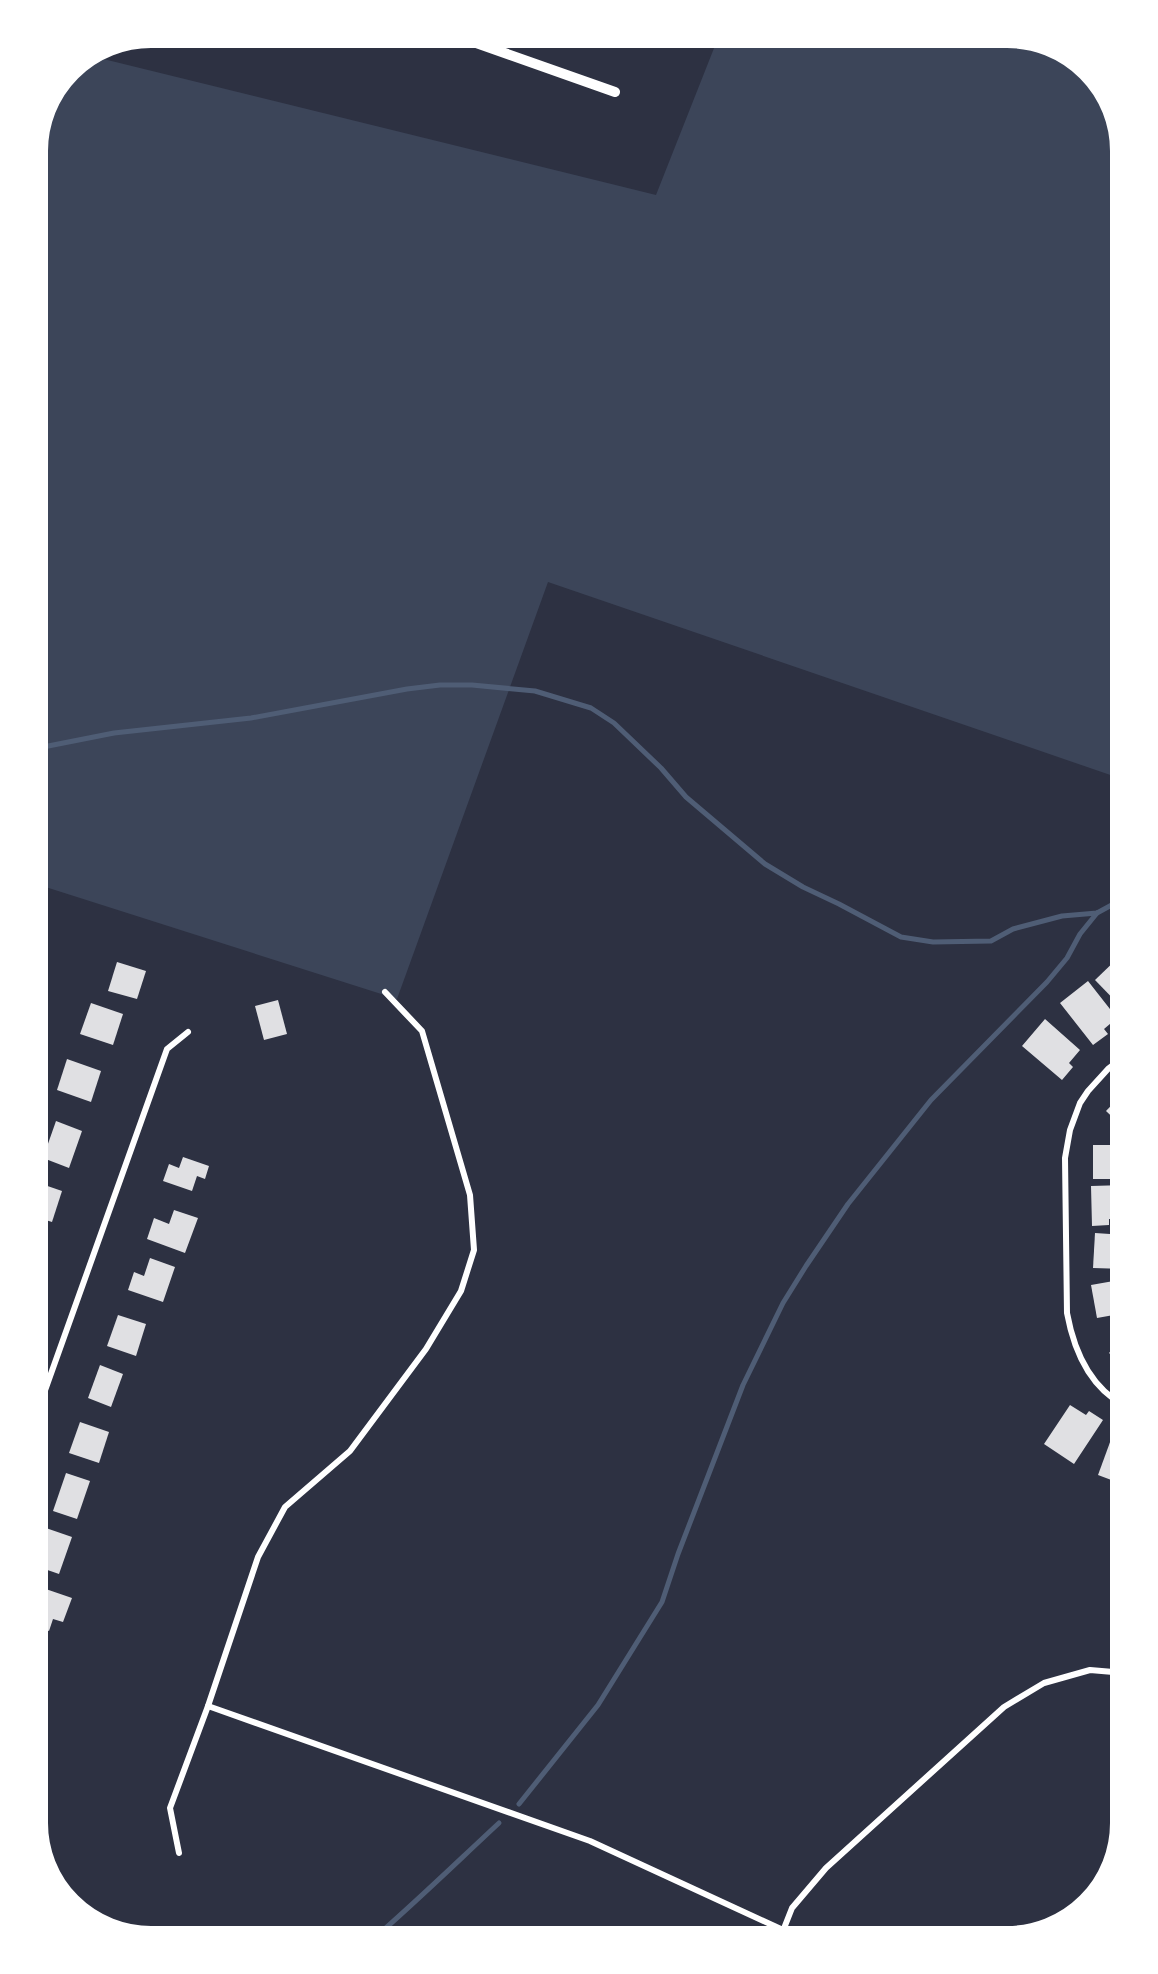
<svg xmlns="http://www.w3.org/2000/svg" width="1158" height="1974" font-family="Raleway,sans-serif">
  <style>
    .green { fill: #3c4559 }
    .lines { fill: none; stroke-linecap: round; stroke-linejoin: round }
    .stream { stroke: #4f5d75; stroke-width: 5 }
    .building { fill: #e0e0e3 }
    .minor { stroke: #fff; stroke-width: 6 }
    .tertiary { stroke: #fff; stroke-width: 10 }
    .rim { fill: none; stroke: #fff; stroke-width: 8 }
  </style>
  <rect width="100%" height="100%" fill="#2d3142"/>
  <path class="green" d="M 720,33 L 1015,33 L 1073,53 L 1113,99 L 1125,151 L 1125,780 L 548,582 L 397,999 L 33,883 L 33,143 L 45,99 L 68,67 L 87,55 L 656,195 Z"/>
  <g class="lines">
    <g class="stream">
      <path d="M 33,749 L 114,733 L 251,718 L 407,689 L 440,685 L 472,685 L 535,691 L 591,708 L 614,723 L 661,768 L 686,797 L 765,864 L 803,887 L 839,904 L 901,937 L 933,942 L 991,941 L 1013,929 L 1062,916 L 1097,913 L 1119,901 L 1125,899"/>
      <path d="M 519,1804 L 598,1705 L 662,1602 L 678,1554 L 743,1385 L 783,1303 L 806,1266 L 848,1204 L 931,1100 L 1047,982 L 1067,958 L 1080,934 L 1097,913"/>
      <path d="M 371,1941 C 415,1903 456,1863 499,1823"/>
    </g>
  </g>
  <g class="building">
    <path d="M 1121,955 L 1125,959 L 1125,1011 L 1095,980 Z"/>
    <path d="M 117,962 L 146,971 L 137,999 L 108,991 Z"/>
    <path d="M 1088,981 L 1117,1018 L 1104,1029 L 1108,1034 L 1093,1045 L 1060,1003 Z"/>
    <path d="M 278,1000 L 287,1034 L 264,1040 L 255,1006 Z"/>
    <path d="M 91,1003 L 123,1014 L 113,1045 L 80,1034 Z"/>
    <path d="M 1045,1019 L 1080,1050 L 1069,1063 L 1073,1067 L 1062,1080 L 1022,1046 Z"/>
    <path d="M 67,1059 L 101,1071 L 91,1102 L 57,1090 Z"/>
    <path d="M 1125,1091 L 1125,1129 L 1106,1111 Z"/>
    <path d="M 56,1121 L 82,1131 L 69,1168 L 43,1158 Z"/>
    <rect x="1093" y="1145" width="32" height="34"/>
    <path d="M 183,1157 L 209,1166 L 205,1179 L 197,1176 L 192,1191 L 163,1181 L 169,1164 L 179,1168 Z"/>
    <path d="M 33,1181 L 62,1191 L 52,1222 L 33,1216 Z"/>
    <path d="M 1125,1185 L 1125,1219 L 1109,1219 L 1109,1225 L 1092,1226 L 1091,1186 Z"/>
    <path d="M 174,1210 L 198,1218 L 185,1253 L 147,1239 L 154,1218 L 169,1224 Z"/>
    <path d="M 1095,1233 L 1125,1235 L 1125,1269 L 1093,1268 Z"/>
    <path d="M 33,1246 L 41,1249 L 33,1272 Z"/>
    <path d="M 150,1258 L 175,1267 L 163,1302 L 128,1290 L 134,1272 L 144,1276 Z"/>
    <path d="M 1125,1279 L 1125,1313 L 1097,1318 L 1091,1285 Z"/>
    <path d="M 118,1315 L 146,1324 L 136,1356 L 107,1346 Z"/>
    <path d="M 1125,1335 L 1125,1367 L 1109,1353 Z"/>
    <path d="M 100,1365 L 123,1374 L 111,1407 L 88,1398 Z"/>
    <path d="M 1070,1405 L 1086,1415 L 1089,1411 L 1103,1420 L 1074,1464 L 1044,1444 Z"/>
    <path d="M 80,1422 L 109,1432 L 99,1463 L 69,1453 Z"/>
    <path d="M 1113,1434 L 1125,1439 L 1125,1479 L 1122,1484 L 1098,1475 Z"/>
    <path d="M 66,1473 L 90,1481 L 77,1519 L 53,1511 Z"/>
    <path d="M 43,1527 L 72,1537 L 59,1574 L 33,1565 L 33,1556 Z"/>
    <path d="M 37,1586 L 72,1598 L 63,1622 L 53,1619 L 49,1631 L 33,1625 L 33,1597 Z"/>
  </g>
  <g class="lines">
    <g class="minor">
      <path d="M 33,1379 L 47,1384"/>
      <path d="M 1125,1406 C 1089,1387 1074,1351 1067,1313 L 1065,1158 L 1070,1130 L 1080,1103 L 1088,1091 L 1108,1069 L 1125,1056"/>
      <path d="M 33,1424 L 167,1049 L 188,1032"/>
      <path d="M 208,1706 L 590,1841 L 783,1930"/>
      <path d="M 179,1853 L 170,1808 L 208,1706 L 258,1557 L 285,1507 L 350,1451 L 426,1349 L 461,1291 L 474,1250 L 470,1195 L 422,1031 L 385,992"/>
      <path d="M 779,1941 L 792,1908 L 826,1868 L 1004,1707 L 1044,1683 L 1090,1670 L 1125,1673"/>
    </g>
    <path class="tertiary" d="M 448,33 L 615,92"/>
  </g>
  <path d="M0 0H1158V1974H0ZM151 44H1007A107 107 0 0 1 1114 151V1823A107 107 0 0 1 1007 1930H151A107 107 0 0 1 44 1823V151A107 107 0 0 1 151 44Z" fill="#fff" fill-rule="evenodd"/>
  <path class="rim" d="M151 44H1007A107 107 0 0 1 1114 151V1823A107 107 0 0 1 1007 1930H151A107 107 0 0 1 44 1823V151A107 107 0 0 1 151 44Z"/>
</svg>
